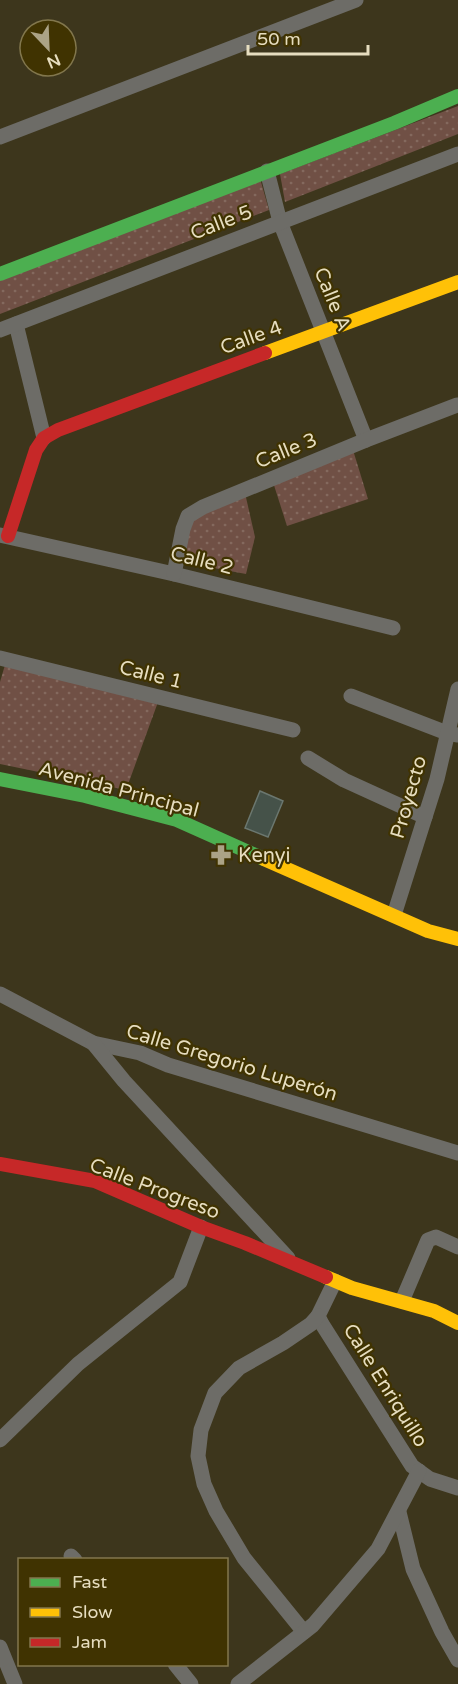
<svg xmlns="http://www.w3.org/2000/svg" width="458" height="1684" font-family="'Varela Round',sans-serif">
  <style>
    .grass { fill: url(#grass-dots) }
    .building { fill: #455249; stroke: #6b776f; stroke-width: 1.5 }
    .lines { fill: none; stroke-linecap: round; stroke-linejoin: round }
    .street { stroke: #6d6c67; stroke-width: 15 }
    .fast { stroke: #4caf50; stroke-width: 14 }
    .slow { stroke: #ffc107; stroke-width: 14 }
    .jam { stroke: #c62828; stroke-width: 14 }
    .labels { text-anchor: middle; stroke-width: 4.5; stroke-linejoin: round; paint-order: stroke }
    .street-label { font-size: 20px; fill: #e6ddbf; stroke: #403301 }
    .poi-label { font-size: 20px; fill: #e6ddbf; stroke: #403301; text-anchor: start }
  </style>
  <defs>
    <pattern id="grass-dots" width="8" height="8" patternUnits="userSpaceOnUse" patternTransform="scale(1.5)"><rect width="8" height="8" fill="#705045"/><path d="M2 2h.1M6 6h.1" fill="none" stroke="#84695e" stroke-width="1.8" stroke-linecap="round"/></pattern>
  </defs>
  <rect width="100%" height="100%" fill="#3d361c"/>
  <g class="grass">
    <path d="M 458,106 L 458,134 L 285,202 L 280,174 Z"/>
    <path d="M 259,175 L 269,210 L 0,314 L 0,280 Z"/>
    <path d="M 353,450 L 368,499 L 287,526 L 272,479 Z"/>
    <path d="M 245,493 L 255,537 L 246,574 L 181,562 L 190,516 Z"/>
    <path d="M 5,665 L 158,702 L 126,790 L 0,764 L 0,682 Z"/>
  </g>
  <path class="building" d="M 260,791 L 283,801 L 268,837 L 245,828 Z"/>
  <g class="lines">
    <g class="street">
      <path d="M 0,137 L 356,0"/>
      <path d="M 267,171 L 280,222 L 366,440"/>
      <path d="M 16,324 L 44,438"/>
      <path d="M 0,330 L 458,154"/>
      <path d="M 0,535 L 174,574 L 393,628"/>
      <path d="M 174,574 L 183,529 L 188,516 L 203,507 L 366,440 L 457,405"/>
      <path d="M 0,658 L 293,730"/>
      <path d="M 351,696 L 447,733 L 458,735"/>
      <path d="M 308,758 L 344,780 L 425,817"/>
      <path d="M 394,915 L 437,779 L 458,689"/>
      <path d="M 0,994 L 93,1043 L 140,1053 L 168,1065 L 458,1153"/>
      <path d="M 93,1043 L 124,1081 L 288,1258"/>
      <path d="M 335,1281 L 318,1316 L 322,1324 L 412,1466 L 430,1479 L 458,1488"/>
      <path d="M 402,1301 L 428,1240 L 436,1237 L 458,1247"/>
      <path d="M 0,1440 L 78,1364 L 180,1282 L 201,1227"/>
      <path d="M 399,1512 L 413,1569 L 442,1632 L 458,1660"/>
      <path d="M 71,1556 L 75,1560"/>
      <path d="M 304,1632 L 244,1558 L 216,1511 L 204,1484 L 198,1456 L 201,1430 L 215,1393 L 239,1368 L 283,1343 L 311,1324 L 318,1316"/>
      <path d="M 0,1647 L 15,1684"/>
      <path d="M 175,1664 L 191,1684"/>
      <path d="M 238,1684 L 313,1625 L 378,1549 L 419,1471"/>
    </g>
    <g class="fast">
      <path d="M 0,274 L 394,123 L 458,96"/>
      <path d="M 0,779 L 85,796 L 177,820 L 264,859"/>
    </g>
    <g class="slow">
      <path d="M 265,353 L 458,282"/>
      <path d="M 264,859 L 428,931 L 458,939"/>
      <path d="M 326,1277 L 352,1288 L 434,1311 L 458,1323"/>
    </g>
    <g class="jam">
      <path d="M 8,536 L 36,450 L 44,438 L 58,430 L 265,353"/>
      <path d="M 0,1164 L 95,1181 L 201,1227 L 245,1243 L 326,1277"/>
    </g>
  </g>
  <defs>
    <g id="pharmacy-bare" transform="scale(1.62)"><path d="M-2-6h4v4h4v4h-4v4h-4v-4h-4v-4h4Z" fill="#aba386" stroke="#403301" stroke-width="2.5" paint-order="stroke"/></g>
  </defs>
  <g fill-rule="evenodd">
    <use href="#pharmacy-bare" x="221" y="855"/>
  </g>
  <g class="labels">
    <g class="street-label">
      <text transform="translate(221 222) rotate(-21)" y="7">Calle 5</text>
      <text transform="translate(333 299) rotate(68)" y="7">Calle A</text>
      <text transform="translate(251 337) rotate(-20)" y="7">Calle 4</text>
      <text transform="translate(286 450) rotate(-22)" y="7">Calle 3</text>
      <text transform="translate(202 560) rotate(14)" y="7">Calle 2</text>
      <text transform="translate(151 674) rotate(14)" y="7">Calle 1</text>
      <text transform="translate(119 789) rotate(15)" y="7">Avenida Principal</text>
      <text transform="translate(408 797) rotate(-74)" y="7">Proyecto</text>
      <text transform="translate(232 1062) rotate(17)" y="7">Calle Gregorio Luperón</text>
      <text transform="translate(155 1188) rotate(21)" y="7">Calle Progreso</text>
      <text transform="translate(386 1385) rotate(58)" y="7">Calle Enriquillo</text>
    </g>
    <g class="poi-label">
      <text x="238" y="862">Kenyi</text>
    </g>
  </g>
  <rect x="18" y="1558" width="210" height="108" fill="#403301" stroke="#82774d" stroke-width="1.5"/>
  <rect x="30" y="1578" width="30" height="9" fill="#4caf50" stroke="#82774d" stroke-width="1.5"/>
  <text x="72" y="1588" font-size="18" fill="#e6ddbf">Fast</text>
  <rect x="30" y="1608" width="30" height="9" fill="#ffc107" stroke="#82774d" stroke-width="1.5"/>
  <text x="72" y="1618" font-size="18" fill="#e6ddbf">Slow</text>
  <rect x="30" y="1638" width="30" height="9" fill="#c62828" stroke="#82774d" stroke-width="1.5"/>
  <text x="72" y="1648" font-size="18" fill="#e6ddbf">Jam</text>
  <g transform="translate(48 48) rotate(157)"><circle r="28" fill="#403301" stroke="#82774d" stroke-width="1.5"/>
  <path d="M0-4.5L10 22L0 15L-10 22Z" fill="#aba386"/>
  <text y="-9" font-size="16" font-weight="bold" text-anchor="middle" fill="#e6ddbf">N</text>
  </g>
  <path d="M248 45v9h120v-9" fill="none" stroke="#e6ddbf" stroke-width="3"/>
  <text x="257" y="45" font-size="18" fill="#e6ddbf" stroke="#403301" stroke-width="4.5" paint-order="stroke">50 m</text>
</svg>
